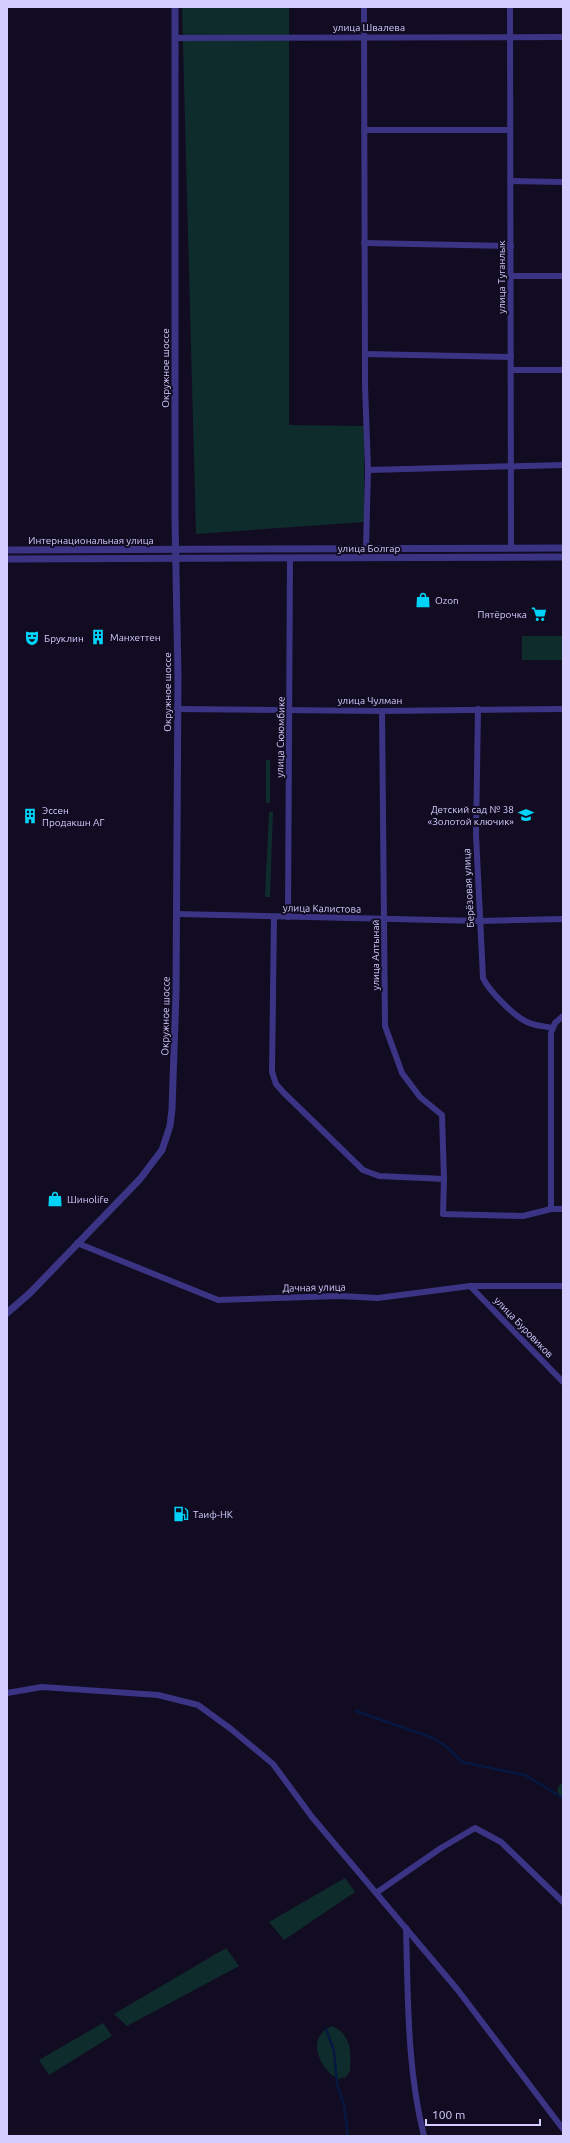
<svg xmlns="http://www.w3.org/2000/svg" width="570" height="2143" font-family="Ubuntu,sans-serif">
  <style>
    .green { fill: #0f2c2c }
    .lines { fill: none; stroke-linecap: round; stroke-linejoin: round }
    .stream { stroke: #061841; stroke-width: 2.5 }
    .minor { stroke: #3b3484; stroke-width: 6 }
    .tertiary { stroke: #3b3484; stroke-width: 7 }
    .labels { text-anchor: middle; stroke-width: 4; stroke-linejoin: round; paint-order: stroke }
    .street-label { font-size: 10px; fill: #d5cdff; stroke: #110c22 }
    .poi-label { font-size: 10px; fill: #d5cdff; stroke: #110c22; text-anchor: start }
  </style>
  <rect width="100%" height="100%" fill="#110c22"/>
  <g class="green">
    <path d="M 182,7 L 289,7 L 289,425 L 364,426 L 364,522 L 196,534 Z"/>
    <rect x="522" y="636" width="41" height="24"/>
    <rect x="266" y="760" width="4" height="43"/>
    <path d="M 269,812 L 273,812 L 270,897 L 265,897 Z"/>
    <path d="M 560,1784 L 563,1784 L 563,1802 L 557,1790 Z"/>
    <path d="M 345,1878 L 355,1892 L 284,1940 L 269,1922 Z"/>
    <path d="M 226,1948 L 239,1966 L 127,2026 L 114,2014 Z"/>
    <path d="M 103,2023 L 112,2036 L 49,2075 L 39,2060 Z"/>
    <path d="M 332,2026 C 352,2035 351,2052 350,2071 L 346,2077 L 338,2079 C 319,2068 305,2037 332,2026 Z"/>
  </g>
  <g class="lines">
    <g class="stream">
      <path d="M 356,1711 L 433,1738 L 446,1746 L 462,1762 L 525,1775 L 563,1798"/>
      <path d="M 326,2029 L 334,2051 L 337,2084 L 344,2105 L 348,2136"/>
    </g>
    <g class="minor">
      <path d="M 364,7 L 365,385 L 368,470 L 366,549"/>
      <path d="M 510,7 L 511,547"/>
      <path d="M 175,38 L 563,37"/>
      <path d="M 364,130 L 510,130"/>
      <path d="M 510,181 L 563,182"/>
      <path d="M 364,243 L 511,246"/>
      <path d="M 511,276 L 563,276"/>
      <path d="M 365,354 L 511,357"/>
      <path d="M 511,370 L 563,370"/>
      <path d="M 368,470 L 563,465"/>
      <path d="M 177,709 L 382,711 L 563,709"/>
      <path d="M 478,709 L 476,835 L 483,978 C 489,991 514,1016 527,1022 C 535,1026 544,1026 552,1028"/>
      <path d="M 382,711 L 385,1026 L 402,1073 L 420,1097 L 442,1115 L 444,1179"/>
      <path d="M 176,914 L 479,921 L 563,919"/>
      <path d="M 274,917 L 272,1072 L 276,1084 L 283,1092 L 363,1170 L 379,1176 L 444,1179 L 443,1214 L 523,1216 L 551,1209 L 563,1209"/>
      <path d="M 288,917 L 290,558"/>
      <path d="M 551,1209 L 551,1033 L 555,1023 L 563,1016"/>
      <path d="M 77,1243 L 218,1300 L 339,1296 L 378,1298 L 470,1286 L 563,1286"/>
      <path d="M 470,1286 L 563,1382"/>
      <path d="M 7,1693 L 42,1687 L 158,1695 L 198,1705 L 231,1729 L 273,1764 L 312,1817 L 457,1989 L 563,2129"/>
      <path d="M 376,1893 L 441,1848 L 475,1828 L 501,1842 L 563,1902"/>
      <path d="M 406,1928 C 408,1997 407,2069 424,2136"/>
    </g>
    <g class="tertiary">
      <path d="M 7,550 L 563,548"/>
      <path d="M 7,559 L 563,557"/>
      <path d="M 7,1313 L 30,1293 L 140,1179 L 162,1150 L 170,1126 L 172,1109 L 176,993 L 178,677 L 175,519 L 175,7"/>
    </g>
  </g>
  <defs>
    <g id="shop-bare" transform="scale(1.2)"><path d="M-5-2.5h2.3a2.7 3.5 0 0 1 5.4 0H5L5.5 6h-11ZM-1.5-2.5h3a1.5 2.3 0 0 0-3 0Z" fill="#00d2f8" stroke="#110c22" stroke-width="2.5" paint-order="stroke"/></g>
    <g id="supermarket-bare" transform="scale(1.2)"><path d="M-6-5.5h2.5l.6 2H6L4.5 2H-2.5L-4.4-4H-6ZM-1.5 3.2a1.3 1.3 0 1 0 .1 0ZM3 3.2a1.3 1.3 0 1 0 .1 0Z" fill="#00d2f8" stroke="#110c22" stroke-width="2.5" paint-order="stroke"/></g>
    <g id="building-bare" transform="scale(1.2)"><path d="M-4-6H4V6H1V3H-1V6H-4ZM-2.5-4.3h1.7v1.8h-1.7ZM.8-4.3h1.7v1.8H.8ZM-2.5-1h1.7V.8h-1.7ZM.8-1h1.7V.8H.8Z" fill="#00d2f8" stroke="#110c22" stroke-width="2.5" paint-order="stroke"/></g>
    <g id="theatre-bare" transform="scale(1.2)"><path d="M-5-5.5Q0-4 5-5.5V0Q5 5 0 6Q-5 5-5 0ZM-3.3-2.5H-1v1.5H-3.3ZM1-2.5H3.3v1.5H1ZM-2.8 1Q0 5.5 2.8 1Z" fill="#00d2f8" stroke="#110c22" stroke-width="2.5" paint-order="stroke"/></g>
    <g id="school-bare" transform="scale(1.2)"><path d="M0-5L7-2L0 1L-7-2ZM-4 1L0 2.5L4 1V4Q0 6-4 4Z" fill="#00d2f8" stroke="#110c22" stroke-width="2.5" paint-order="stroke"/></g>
    <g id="fuel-bare" transform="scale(1.2)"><path d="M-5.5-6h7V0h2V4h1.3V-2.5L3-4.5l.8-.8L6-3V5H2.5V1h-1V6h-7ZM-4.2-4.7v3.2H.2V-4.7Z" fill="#00d2f8" stroke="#110c22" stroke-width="2.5" paint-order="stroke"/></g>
  </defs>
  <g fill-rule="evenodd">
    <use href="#shop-bare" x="423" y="600"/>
    <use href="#supermarket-bare" x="539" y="614"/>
    <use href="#building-bare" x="98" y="637"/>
    <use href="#theatre-bare" x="32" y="638"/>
    <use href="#school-bare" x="526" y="815"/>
    <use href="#building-bare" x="30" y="816"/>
    <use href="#shop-bare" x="55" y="1199"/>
    <use href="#fuel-bare" x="181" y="1514"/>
  </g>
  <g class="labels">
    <g class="street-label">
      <text x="369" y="31">улица Швалева</text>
      <text transform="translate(501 277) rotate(-90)" y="4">улица Туганлык</text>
      <text transform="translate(165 368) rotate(-90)" y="4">Окружное шоссе</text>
      <text x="91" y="544">Интернациональная улица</text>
      <text x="369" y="552">улица Болгар</text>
      <text transform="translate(167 692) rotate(-90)" y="4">Окружное шоссе</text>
      <text x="370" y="704">улица Чулман</text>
      <text transform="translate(280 737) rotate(-89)" y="4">улица Сююмбике</text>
      <text transform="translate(468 888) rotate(-93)" y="4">Берёзовая улица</text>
      <text transform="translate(322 908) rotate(1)" y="4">улица Калистова</text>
      <text transform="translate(375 955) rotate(-90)" y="4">улица Алтынай</text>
      <text transform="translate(165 1016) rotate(-89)" y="4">Окружное шоссе</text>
      <text transform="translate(314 1287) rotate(-1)" y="4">Дачная улица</text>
      <text transform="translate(524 1327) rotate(46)" y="4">улица Буровиков</text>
    </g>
    <g class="poi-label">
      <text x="435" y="604">Ozon</text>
      <text x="527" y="618" text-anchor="end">Пятёрочка</text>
      <text x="110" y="641">Манхеттен</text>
      <text x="44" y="642">Бруклин</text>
      <text x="514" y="813" text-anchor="end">Детский сад № 38<tspan x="514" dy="12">«Золотой ключик»</tspan></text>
      <text x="42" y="814">Эссен<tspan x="42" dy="12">Продакшн АГ</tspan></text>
      <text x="67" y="1203">Шиноlife</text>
      <text x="193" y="1518">Таиф-НК</text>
    </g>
  </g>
  <rect width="570" height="2143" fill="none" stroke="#d5cdff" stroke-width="16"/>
  <path d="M426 2119v6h114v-6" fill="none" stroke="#d5cdff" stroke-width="2"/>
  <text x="432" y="2119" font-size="12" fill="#d5cdff" stroke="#110c22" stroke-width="3" paint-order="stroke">100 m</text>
</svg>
